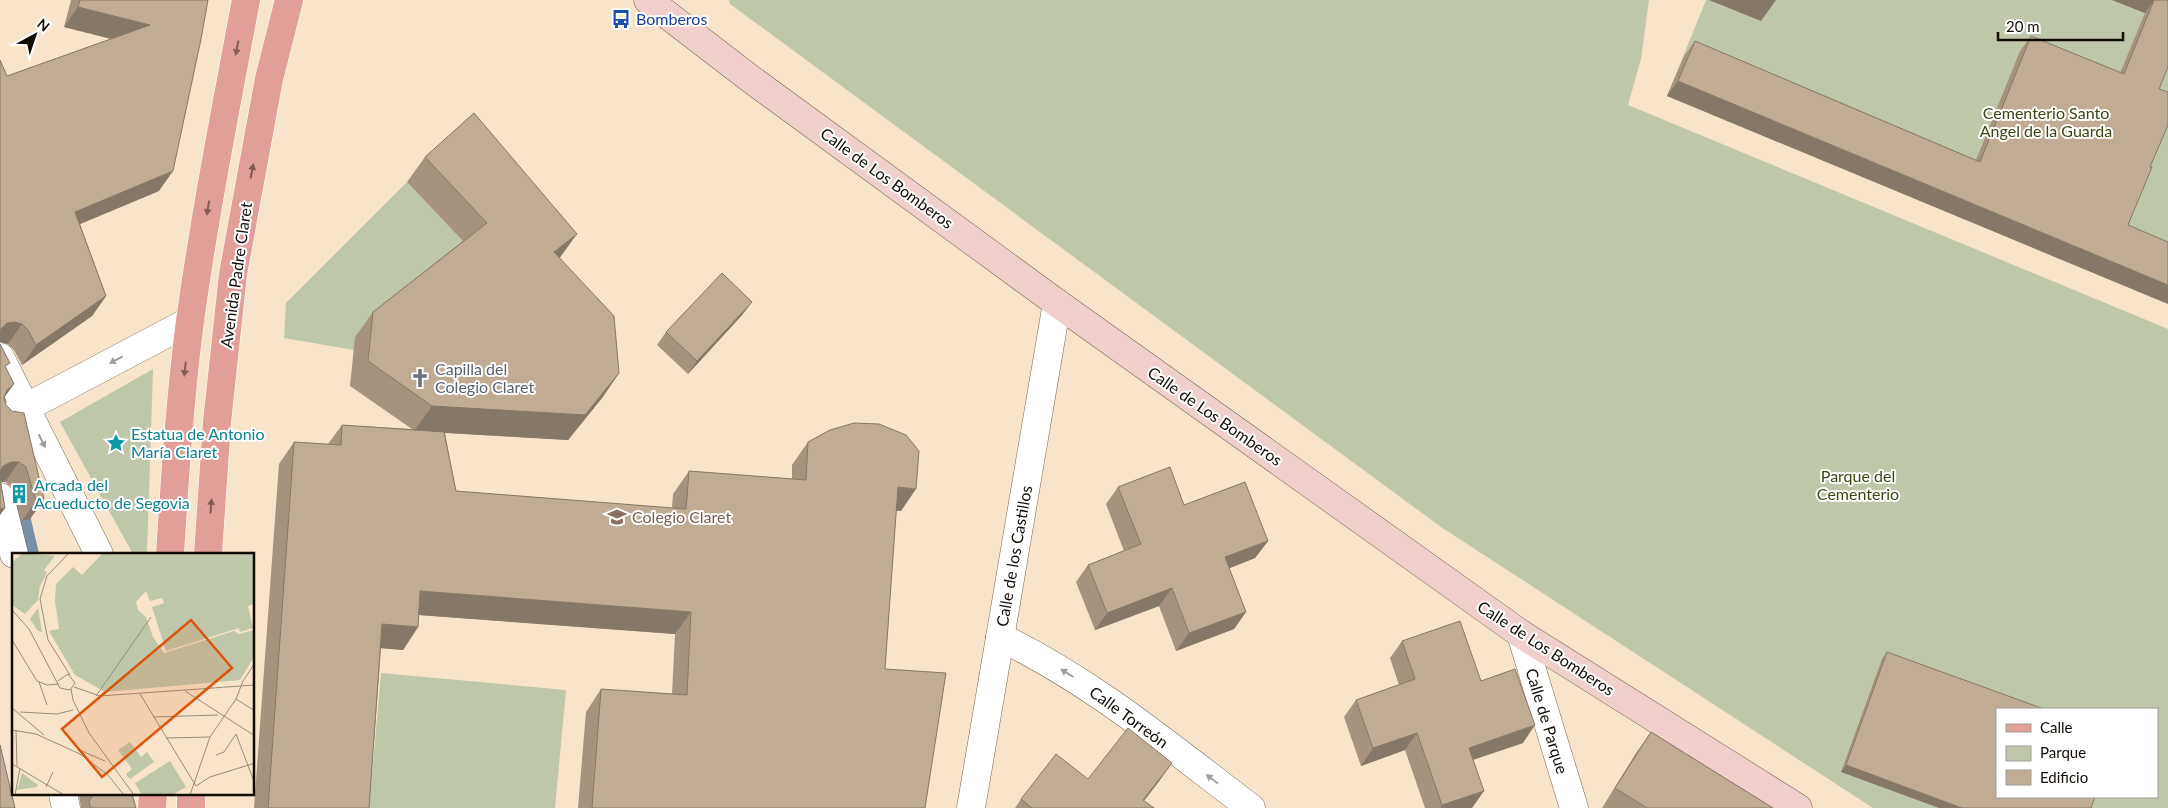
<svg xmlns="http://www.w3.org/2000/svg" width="2168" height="808" font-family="Lato,sans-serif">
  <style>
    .green { fill: #bfc7aa; fill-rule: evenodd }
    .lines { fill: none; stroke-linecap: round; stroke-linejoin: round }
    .stream { stroke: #798fa7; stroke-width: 12 }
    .street-casing { stroke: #786851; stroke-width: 29 }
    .secondary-casing { stroke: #786851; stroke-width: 29 }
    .primary-casing { stroke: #fff; stroke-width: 29 }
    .street { stroke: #fff; stroke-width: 28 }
    .secondary { stroke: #f0cfcd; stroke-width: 28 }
    .primary { stroke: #e29f9a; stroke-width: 28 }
    .wall { fill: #a5937f }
    .shaded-wall { fill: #867868 }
    .building { fill: #c0ab94; stroke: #867868 }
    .oneway { fill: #845c56 }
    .oneway2 { fill: #a09d9b }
    .labels { text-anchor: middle; stroke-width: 4; stroke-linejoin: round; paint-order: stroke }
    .transit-label { font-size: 16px; fill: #164399; stroke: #fff; text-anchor: start }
    .park-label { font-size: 16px; fill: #3b4611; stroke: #fff }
    .street-label { font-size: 16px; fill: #110b04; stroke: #fff }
    .worship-label { font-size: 16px; fill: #5b616d; stroke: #fff; text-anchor: start }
    .culture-label { font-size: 16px; fill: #0d838f; stroke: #fff; text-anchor: start }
    .education-label { font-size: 16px; fill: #785e54; stroke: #fff; text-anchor: start }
    .inset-road { fill: none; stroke: #9b8d7b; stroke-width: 1 }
    .view { fill: #dd550c; fill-opacity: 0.15; stroke: #dd550c; stroke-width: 2.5 }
    .inset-edge { fill: none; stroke: #110b04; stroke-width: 2.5 }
  </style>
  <rect width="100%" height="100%" fill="#f7e4ca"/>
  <g class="green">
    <path d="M 729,0 L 1649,0 L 1641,59 L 1628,105 L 2168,329 L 2168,808 L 1873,808 L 1441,527 L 730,4 ZM 1997,709 L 2157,709 L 2157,797 L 1997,797 Z"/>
    <path d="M 1706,0 L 2168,0 L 2168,304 L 1667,96 Z"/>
    <path d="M 407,182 L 470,248 L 354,350 L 284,338 L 286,303 Z"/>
    <path d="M 153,369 L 147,554 L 133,554 L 60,422 Z"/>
    <path d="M 381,673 L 566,690 L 555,808 L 369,808 Z"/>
  </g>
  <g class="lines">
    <path class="stream" d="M 21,503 L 33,554"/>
    <g class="street-casing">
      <g id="street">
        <path d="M 0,357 L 99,554"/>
        <path d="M 10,416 L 190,321"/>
        <path d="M 0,497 L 14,554"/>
        <path d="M 1521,634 L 1574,808"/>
        <path d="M 1000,637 C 1093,682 1169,746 1251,808"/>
        <path d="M 63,794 L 66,808"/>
        <path d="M 971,808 L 1057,303"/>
      </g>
    </g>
    <g class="secondary-casing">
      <path id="secondary" d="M 648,0 L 748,77 L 1057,303 L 1521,634 L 1798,808"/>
    </g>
    <g class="primary-casing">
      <g id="primary">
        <path d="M 170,554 C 175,476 180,398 190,321 C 205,213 226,107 246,0"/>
        <path d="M 208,554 L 217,422 L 233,274 L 269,79 L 289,0"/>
        <path d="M 152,808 L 153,794"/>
        <path d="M 191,808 L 191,794"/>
      </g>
    </g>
    <use href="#street" class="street"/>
    <use href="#secondary" class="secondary"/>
    <use href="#primary" class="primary"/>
  </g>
  <g class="wall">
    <path d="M 71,0 L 208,0 L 159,191 L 80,224 L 106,296 L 92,316 L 22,365 L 14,350 L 8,344 L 0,342 L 0,60 L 7,76 L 111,39 L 64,27 Z"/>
    <path d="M 2112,0 L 2168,0 L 2159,89 L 2150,167 L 2128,225 L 1667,96 L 1684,56 L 1695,41 L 1976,160 L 2020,51 L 2031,36 L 2120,73 L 2145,13 Z"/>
    <path d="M 425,157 L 560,258 L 619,373 L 602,398 L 568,440 L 445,433 L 456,491 L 672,508 L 673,494 L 689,471 L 792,479 L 792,465 L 808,442 L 901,511 L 896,511 L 885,669 L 925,808 L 578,808 L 586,712 L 601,689 L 672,694 L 675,634 L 419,615 L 418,627 L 403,650 L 381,648 L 369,808 L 254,808 L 279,464 L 294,442 L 328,444 L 342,425 L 412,429 L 350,386 L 355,337 L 373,312 L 463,241 L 407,182 Z"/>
    <path d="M 743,314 L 688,374 L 657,345 L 666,332 Z"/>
    <path d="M 0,344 L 6,368 L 14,384 L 5,396 L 6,405 L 44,499 L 30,519 L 22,521 L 12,487 L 5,482 L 1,482 L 5,508 L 0,515 Z"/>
    <path d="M 1118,487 L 1184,505 L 1268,541 L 1255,558 L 1229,568 L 1246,612 L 1234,629 L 1176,651 L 1159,606 L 1095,630 L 1076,582 L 1088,565 L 1124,551 L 1106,504 Z"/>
    <path d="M 1402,641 L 1481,681 L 1523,743 L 1473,760 L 1472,808 L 1425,808 L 1405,750 L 1361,766 L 1344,717 L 1356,700 L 1399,685 L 1390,658 Z"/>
    <path d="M 1887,652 L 2091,808 L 1841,772 L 1882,659 Z"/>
    <path d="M 1651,732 L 1773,808 L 1602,808 L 1636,753 Z"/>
    <path d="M 1088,779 L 1160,780 L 1144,801 L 1154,808 L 1015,808 L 1021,799 Z"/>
    <path d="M 80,794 L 132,794 L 136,808 L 81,808 L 79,795 Z"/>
  </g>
  <g class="shaded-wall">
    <path d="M 1709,0 L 1776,0 L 1761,21 Z"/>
    <path d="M 2112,0 L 2154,0 L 2145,13 Z"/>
    <path d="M 78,7 L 150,25 L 136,45 L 64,27 Z"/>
    <path d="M 1678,81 L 2168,285 L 2168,304 L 1667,96 Z"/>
    <path d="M 173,171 L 159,191 L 61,232 L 75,212 Z"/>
    <path d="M 577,234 L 559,259 L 554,252 Z"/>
    <path d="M 106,296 L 92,316 L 22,365 L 36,345 Z"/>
    <path d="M 752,302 L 743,314 L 688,374 L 697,361 Z"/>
    <path d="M 15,322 L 22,324 L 8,344 L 0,342 L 0,330 L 7,323 Z"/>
    <path d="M 619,373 L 602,398 L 568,440 L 414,431 L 432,406 Z"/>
    <path d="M 14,384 L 0,403 L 7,390 Z"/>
    <path d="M 11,462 L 19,462 L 5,482 L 0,482 L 0,470 L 3,466 Z"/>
    <path d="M 898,487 L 916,489 L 901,511 L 882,509 Z"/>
    <path d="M 44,499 L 30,519 L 22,521 L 36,501 Z"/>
    <path d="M 5,508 L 0,515 L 0,509 Z"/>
    <path d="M 1268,541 L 1255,558 L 1213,575 L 1225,557 Z"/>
    <path d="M 1172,588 L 1159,606 L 1095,630 L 1107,613 Z"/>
    <path d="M 420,591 L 691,612 L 675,634 L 405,614 Z"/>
    <path d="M 1246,612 L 1234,629 L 1176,651 L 1189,633 Z"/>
    <path d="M 382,624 L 418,627 L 403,650 L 367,647 Z"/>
    <path d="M 1535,725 L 1523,743 L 1457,765 L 1469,748 Z"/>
    <path d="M 1417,733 L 1405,750 L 1361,766 L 1373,748 Z"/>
    <path d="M 1172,763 L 1160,780 L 1138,808 L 1143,800 Z"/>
    <path d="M 1846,765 L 1962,808 L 1939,808 L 1841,772 Z"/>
    <path d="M 1484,791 L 1472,808 L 1440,808 L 1442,805 Z"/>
  </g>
  <g class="building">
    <path d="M 80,0 L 208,0 L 201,39 L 173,171 L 75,212 L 106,296 L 36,345 L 28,330 L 22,324 L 15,322 L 7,323 L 1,329 L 0,331 L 0,60 L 7,76 L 150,25 L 78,7 Z"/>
    <path d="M 2154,0 L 2168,0 L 2168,67 L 2159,89 L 2168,92 L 2168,125 L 2150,167 L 2152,167 L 2128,225 L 2168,242 L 2168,285 L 1678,81 L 1695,41 L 1980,162 L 2031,36 L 2124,74 Z"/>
    <path d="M 474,113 L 577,234 L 554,252 L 614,316 L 619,373 L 585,415 L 432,406 L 368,361 L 373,312 L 487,223 L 425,157 Z"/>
    <path d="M 722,273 L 752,302 L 697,361 L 666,332 Z"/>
    <path d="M 0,344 L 10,363 L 5,366 L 14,384 L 7,390 L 4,398 L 6,405 L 12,411 L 24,413 L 44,499 L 36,501 L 26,467 L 19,462 L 11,462 L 3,466 L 0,471 Z"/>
    <path d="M 854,423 L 879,424 L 906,435 L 919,451 L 916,489 L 898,487 L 885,669 L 946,673 L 925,808 L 592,808 L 601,689 L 687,695 L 691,612 L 420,591 L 418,627 L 382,624 L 369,808 L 268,808 L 294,442 L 341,445 L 342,425 L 444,432 L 456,491 L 686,509 L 689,471 L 806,480 L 808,442 L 830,430 Z"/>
    <path d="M 1170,467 L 1184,505 L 1245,482 L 1268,541 L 1225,557 L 1246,612 L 1189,633 L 1172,588 L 1107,613 L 1088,565 L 1141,544 L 1118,487 Z"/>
    <path d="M 0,479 L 5,508 L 0,509 Z"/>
    <path d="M 1460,621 L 1481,681 L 1515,669 L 1535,725 L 1469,748 L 1484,791 L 1442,805 L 1417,733 L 1373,748 L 1356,700 L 1415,679 L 1402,641 Z"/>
    <path d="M 1887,652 L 2044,709 L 1997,709 L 1997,797 L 2095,797 L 2091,808 L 1962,808 L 1846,765 Z"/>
    <path d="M 1128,728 L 1172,763 L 1143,800 L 1154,808 L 1032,808 L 1021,799 L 1056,754 L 1088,779 Z"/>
    <path d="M 1651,732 L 1773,808 L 1647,808 L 1615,788 Z"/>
    <path d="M 0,745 L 15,808 L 0,808 Z"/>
    <path d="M 93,794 L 132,794 L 136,808 L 91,808 L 89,802 Z"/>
  </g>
  <defs><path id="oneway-solid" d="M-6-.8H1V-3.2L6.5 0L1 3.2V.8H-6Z" transform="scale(1.25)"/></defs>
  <g class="oneway">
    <use href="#oneway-solid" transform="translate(237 48) rotate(101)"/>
    <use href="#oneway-solid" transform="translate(252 171) rotate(-79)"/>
    <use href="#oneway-solid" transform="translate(208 208) rotate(99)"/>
    <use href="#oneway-solid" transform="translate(185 369) rotate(96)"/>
    <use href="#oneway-solid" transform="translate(211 506) rotate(-86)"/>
  </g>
  <g class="oneway2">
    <use href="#oneway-solid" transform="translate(116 360) rotate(152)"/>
    <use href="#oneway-solid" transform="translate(42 441) rotate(63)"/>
    <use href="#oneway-solid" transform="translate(1067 673) rotate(-148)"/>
    <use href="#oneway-solid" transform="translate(1212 779) rotate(-143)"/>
  </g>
  <defs>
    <g id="bus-bare" transform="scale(1.5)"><path d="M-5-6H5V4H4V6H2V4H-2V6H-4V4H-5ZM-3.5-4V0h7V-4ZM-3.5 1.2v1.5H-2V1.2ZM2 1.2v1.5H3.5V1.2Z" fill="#1a4fb4" stroke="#fff" stroke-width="2.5" paint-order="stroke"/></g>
    <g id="church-bare" transform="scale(1.5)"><path d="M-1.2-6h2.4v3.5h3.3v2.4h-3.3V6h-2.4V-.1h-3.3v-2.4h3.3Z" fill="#6b7280" stroke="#fff" stroke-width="2.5" paint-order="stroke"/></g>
    <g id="sight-bare" transform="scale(1.5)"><path d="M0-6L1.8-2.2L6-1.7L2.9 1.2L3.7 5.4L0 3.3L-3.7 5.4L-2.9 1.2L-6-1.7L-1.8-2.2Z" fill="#0f9aa8" stroke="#fff" stroke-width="2.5" paint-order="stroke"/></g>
    <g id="building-bare" transform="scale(1.5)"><path d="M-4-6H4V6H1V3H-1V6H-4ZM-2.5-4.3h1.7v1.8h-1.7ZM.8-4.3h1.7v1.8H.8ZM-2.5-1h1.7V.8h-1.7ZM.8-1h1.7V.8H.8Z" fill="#0f9aa8" stroke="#fff" stroke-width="2.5" paint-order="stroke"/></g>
    <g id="school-bare" transform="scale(1.5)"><path d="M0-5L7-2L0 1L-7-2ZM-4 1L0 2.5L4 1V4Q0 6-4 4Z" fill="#8d6e63" stroke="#fff" stroke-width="2.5" paint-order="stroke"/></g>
  </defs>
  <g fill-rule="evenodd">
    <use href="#bus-bare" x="621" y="19"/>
    <use href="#church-bare" x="420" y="378"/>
    <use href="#sight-bare" x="116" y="443"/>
    <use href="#building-bare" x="19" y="494"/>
    <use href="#school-bare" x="617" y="517"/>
  </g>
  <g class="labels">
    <g class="transit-label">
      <text x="636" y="25">Bomberos</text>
    </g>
    <g class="park-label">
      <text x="2046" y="119">Cementerio Santo<tspan x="2046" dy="18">Angel de la Guarda</tspan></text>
      <text x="1858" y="482">Parque del<tspan x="1858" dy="18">Cementerio</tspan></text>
    </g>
    <g class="street-label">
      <text transform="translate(887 178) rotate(36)" y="6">Calle de Los Bomberos</text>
      <text transform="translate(236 275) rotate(-82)" y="6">Avenida Padre Claret</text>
      <text transform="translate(1215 416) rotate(35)" y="6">Calle de Los Bomberos</text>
      <text transform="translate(1014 556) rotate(-80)" y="6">Calle de los Castillos</text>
      <text transform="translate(1546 648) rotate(33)" y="6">Calle de Los Bomberos</text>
      <text transform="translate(1129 717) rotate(36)" y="6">Calle Torreón</text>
      <text transform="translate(1547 721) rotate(73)" y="6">Calle de Parque</text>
    </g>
    <g class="worship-label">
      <text x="435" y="375">Capilla del<tspan x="435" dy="18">Colegio Claret</tspan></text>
    </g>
    <g class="culture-label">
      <text x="131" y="440">Estatua de Antonio<tspan x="131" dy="18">María Claret</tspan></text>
      <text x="34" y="491">Arcada del<tspan x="34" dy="18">Acueducto de Segovia</tspan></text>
    </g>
    <g class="education-label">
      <text x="632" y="523">Colegio Claret</text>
    </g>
  </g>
  <g transform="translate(12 553)">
    <rect width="242" height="242" fill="#f7e4ca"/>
    <path d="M 11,0 L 43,3 L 32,17 L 35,20 L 28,33 L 26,47 L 13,61 L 0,52 L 0,9 ZM 91,0 L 242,0 L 242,51 L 236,53 L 241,75 L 228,79 L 227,75 L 154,98 L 140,54 L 152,50 L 150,45 L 138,48 L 134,38 L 124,49 L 126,57 L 134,64 L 141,84 L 152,100 L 222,78 L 227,81 L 242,77 L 242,104 L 228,127 L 93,139 L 63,122 L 37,78 L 47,76 L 43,48 L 44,31 L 61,14 L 70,22 ZM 26,55 L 30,79 L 26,78 L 18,66 ZM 118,189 L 129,204 L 135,199 L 142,209 L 118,226 L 114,221 L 120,216 L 106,197 ZM 158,208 L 174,234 L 160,242 L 130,242 L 123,230 ZM 10,220 L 26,232 L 25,234 L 5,237 Z" fill="#bfc7aa"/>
    <path class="inset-road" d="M 57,0 L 35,23 L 28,46 L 36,87 L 58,122M 0,57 L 17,76 L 48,135 L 58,137 L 63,130 L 56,121 L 46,128M 0,87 L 25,128 L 35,132 L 47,131M 27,129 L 35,152M 62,134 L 88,143 L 243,132M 59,136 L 61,147 L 77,180 L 122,242M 173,138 L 243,183M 128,141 L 184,233M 84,143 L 139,64M 224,146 L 243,158M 0,155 L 32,182M 8,159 L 45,161 L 61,157M 141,164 L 206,162M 0,177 L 24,181 L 68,201 L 96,222 L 112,242M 4,177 L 5,213M 224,181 L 243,231M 154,185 L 198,184M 65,196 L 93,208M 204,202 L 212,199 L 224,181M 0,211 L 52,242M 184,233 L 198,224 L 243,210M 34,234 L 41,219M 3,242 L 8,215M 178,242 L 198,184 L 224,146 L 231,128 L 243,110"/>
    <path class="view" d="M 179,67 L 220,115 L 90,224 L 50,176 Z"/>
    <rect width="242" height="242" class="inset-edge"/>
  </g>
  <rect x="1996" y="708" width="162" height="90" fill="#ffffff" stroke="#a09d9b"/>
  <rect x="2006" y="724" width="25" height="8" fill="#e29f9a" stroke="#a09d9b"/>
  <text x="2040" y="733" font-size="15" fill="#110b04">Calle</text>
  <rect x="2006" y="746" width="25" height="15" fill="#bfc7aa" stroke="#a09d9b"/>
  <text x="2040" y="758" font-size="15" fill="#110b04">Parque</text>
  <rect x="2006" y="770" width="25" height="15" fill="#c0ab94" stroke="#a09d9b"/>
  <text x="2040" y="783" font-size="15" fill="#110b04">Edificio</text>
  <g transform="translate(35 35) rotate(40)" stroke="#ffffff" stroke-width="4" paint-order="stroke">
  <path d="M0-4L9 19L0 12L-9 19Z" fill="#110b04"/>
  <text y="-8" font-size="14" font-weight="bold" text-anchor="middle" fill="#110b04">N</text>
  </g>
  <path d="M1998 32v8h125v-8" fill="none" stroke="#110b04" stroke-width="2.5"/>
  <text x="2006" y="32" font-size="15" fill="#110b04" stroke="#ffffff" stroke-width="4" paint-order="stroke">20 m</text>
</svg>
